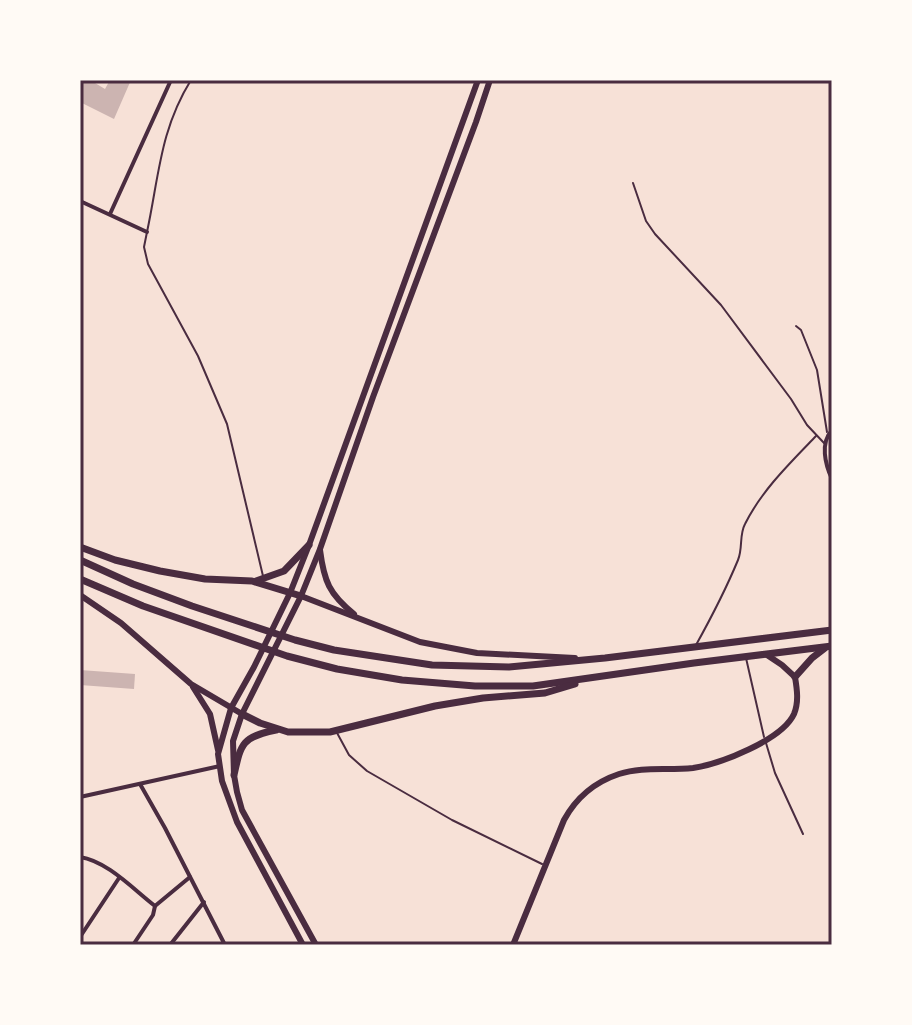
<svg xmlns="http://www.w3.org/2000/svg" width="912" height="1025" font-family="'Space Grotesk',sans-serif">
  <style>
    .building { fill: #ccb4b1 }
    .lines { fill: none; stroke-linecap: round; stroke-linejoin: round }
    .service { stroke: #4a2c40; stroke-width: 2 }
    .minor { stroke: #4a2c40; stroke-width: 4 }
    .tertiary { stroke: #4a2c40; stroke-width: 6 }
    .secondary { stroke: #4a2c40; stroke-width: 6 }
    .primary { stroke: #4a2c40; stroke-width: 7 }
    .neatline { fill: none; stroke: #4a2c40; stroke-width: 3 }
  </style>
  <rect width="100%" height="100%" fill="#f7e1d7"/>
  <g class="building">
    <path d="M 80,80 L 90,80 L 105,89 L 110,80 L 114,82 L 115,80 L 131,80 L 114,119 L 80,102 Z"/>
    <path d="M 80,670 L 135,674 L 134,689 L 80,685 Z"/>
  </g>
  <g class="lines">
    <g class="service">
      <path d="M 191,80 C 160,130 159,176 147,232 L 144,247 L 148,264 L 198,356 L 227,424 L 263,576"/>
      <path d="M 633,183 L 646,221 L 655,234 L 721,305 L 791,399 L 807,425 L 824,443"/>
      <path d="M 796,326 L 801,330 L 817,370 L 827,432"/>
      <path d="M 696,645 C 711,618 726,589 738,560 C 743,548 739,535 745,524 C 762,490 790,463 816,436"/>
      <path d="M 746,658 L 764,737"/>
      <path d="M 336,731 L 349,755 L 367,771 L 452,820 L 542,864"/>
      <path d="M 766,743 L 775,773 L 803,834"/>
    </g>
    <g class="minor">
      <path d="M 80,201 L 147,232"/>
      <path d="M 110,214 L 171,80"/>
      <path d="M 832,430 C 820,443 825,464 832,479"/>
      <path d="M 140,784 L 165,828 L 225,945"/>
      <path d="M 80,797 L 220,766"/>
      <path d="M 80,857 C 107,861 133,889 155,906 L 153,915 L 133,945"/>
      <path d="M 155,906 L 190,877"/>
      <path d="M 80,937 L 119,878"/>
      <path d="M 170,945 L 204,902"/>
    </g>
    <path class="tertiary" d="M 513,945 L 564,820 C 576,798 595,782 619,774 C 643,766 668,771 693,768 C 720,764 782,740 794,714 C 799,702 797,689 795,677 L 782,665 L 767,655"/>
    <g class="secondary">
      <path d="M 320,550 C 324,581 329,594 354,614"/>
      <path d="M 80,595 L 121,623 L 191,684 L 242,714"/>
      <path d="M 301,596 L 420,642 L 477,653 L 575,658"/>
      <path d="M 193,687 L 210,714 L 218,750"/>
      <path d="M 303,945 L 237,822 L 222,781 L 218,754 L 231,708 L 254,667 L 290,593 L 309,545 L 478,80"/>
      <path d="M 316,945 L 242,810 L 237,792 L 234,775 L 233,741 L 242,714 L 301,596 L 320,549 L 373,397 L 476,122 L 490,80"/>
    </g>
    <g class="primary">
      <path d="M 80,547 L 115,560 L 160,571 L 205,579 L 252,581 L 301,596"/>
      <path d="M 80,560 L 133,584 L 192,606 L 295,640 L 334,650 L 432,665 L 509,667 L 605,658 L 832,630"/>
      <path d="M 80,579 L 143,606 L 287,656 L 337,669 L 402,680 L 475,686 L 533,686 L 694,663 L 832,646"/>
      <path d="M 256,581 L 284,571 L 309,545"/>
      <path d="M 795,677 L 812,658 L 825,648"/>
      <path d="M 242,714 L 260,723 L 288,732 L 330,732 L 435,706 L 483,698 L 545,693 L 575,684"/>
      <path d="M 234,775 C 241,743 242,737 276,730"/>
    </g>
  </g>
  <rect width="912" height="1025" fill="none" stroke="#fffaf5" stroke-width="164"/>
  <rect x="82" y="82" width="748" height="861" class="neatline"/>
</svg>
